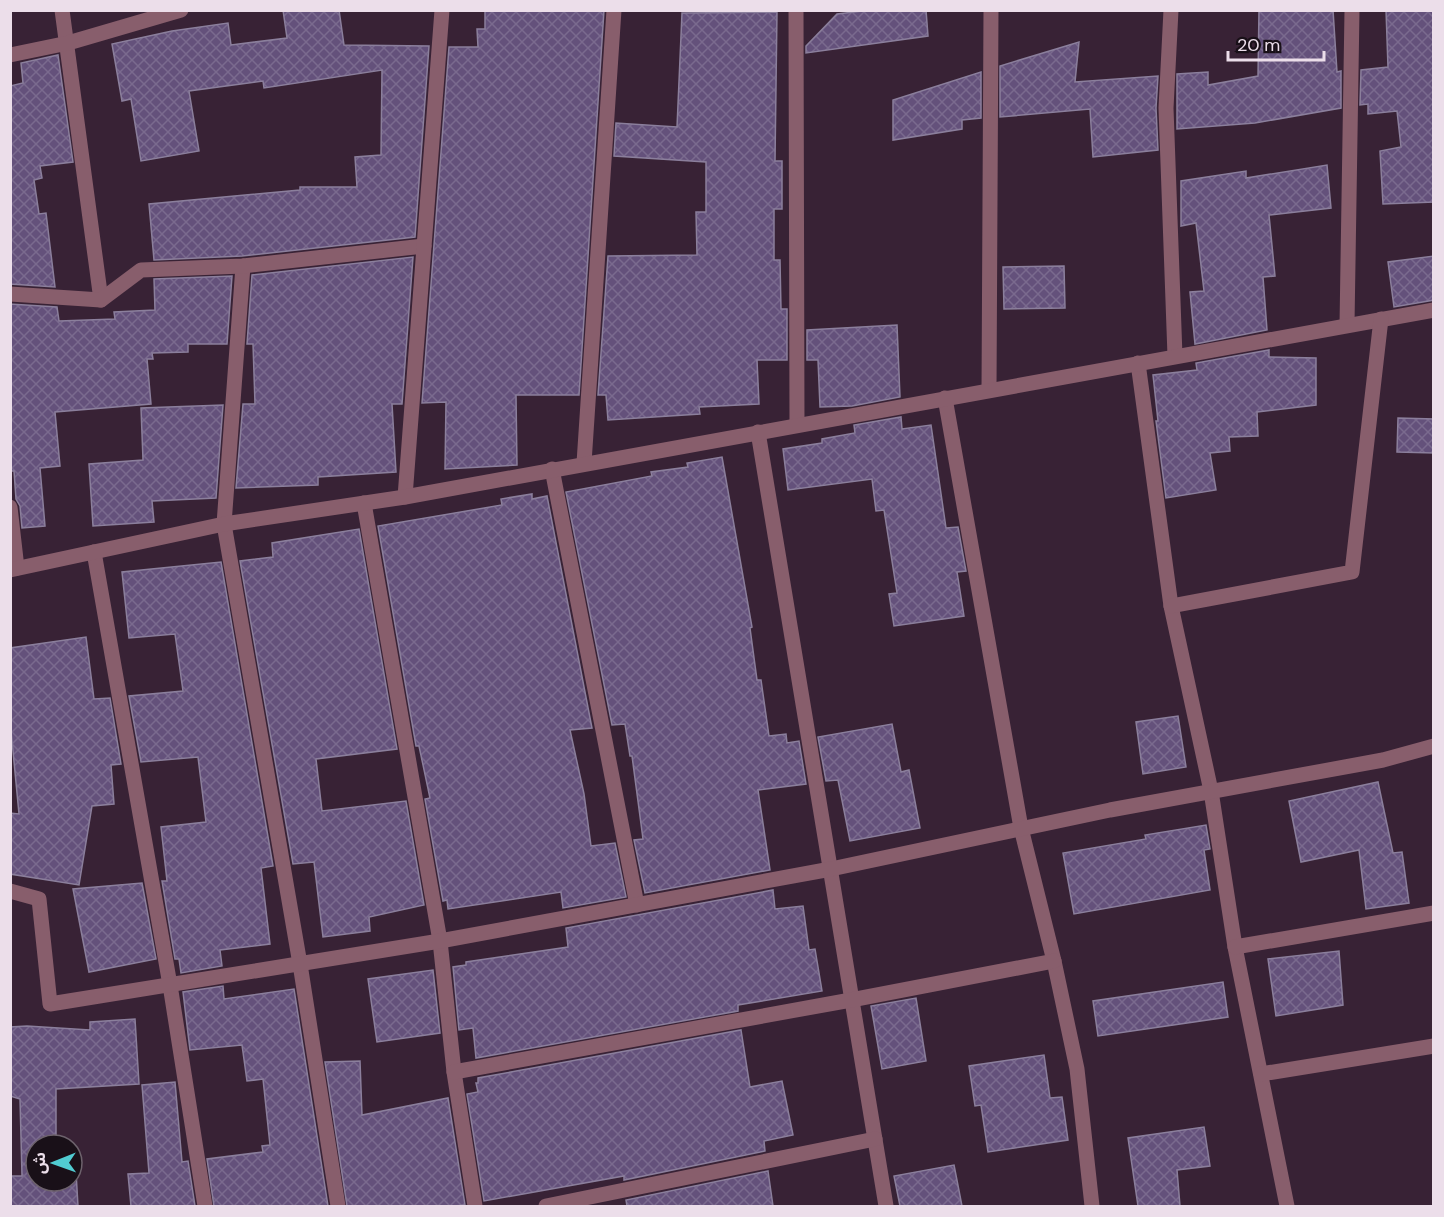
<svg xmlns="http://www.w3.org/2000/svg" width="1444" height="1217" font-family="'DM Sans','Noto Sans Arabic',sans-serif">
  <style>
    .building { fill: url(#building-cross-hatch); stroke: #8b7f9c; stroke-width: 1.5 }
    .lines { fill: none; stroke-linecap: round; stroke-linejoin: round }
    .minor { stroke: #885e6c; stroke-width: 15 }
  </style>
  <defs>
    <pattern id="building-cross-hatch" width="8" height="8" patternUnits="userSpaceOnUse" patternTransform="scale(1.5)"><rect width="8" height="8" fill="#64517b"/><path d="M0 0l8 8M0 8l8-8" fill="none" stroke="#7a6a8e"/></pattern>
  </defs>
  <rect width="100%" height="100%" fill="#382235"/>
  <g class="building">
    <path d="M 283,10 L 339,10 L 344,45 L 429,46 L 415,237 L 242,256 L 154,260 L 149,204 L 300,190 L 300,187 L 357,187 L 355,157 L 381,155 L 382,70 L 264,88 L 263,81 L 189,91 L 199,151 L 141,161 L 131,99 L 122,101 L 112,44 L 172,31 L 228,23 L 231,45 L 287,38 Z"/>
    <path d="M 485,10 L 604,10 L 579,395 L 516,395 L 517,465 L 445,469 L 446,402 L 422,403 L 449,47 L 478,47 L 477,29 L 485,29 Z"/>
    <path d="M 871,10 L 926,10 L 928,36 L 806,53 L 806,46 L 837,14 Z"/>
    <path d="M 1259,10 L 1333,10 L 1337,72 L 1341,71 L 1341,108 L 1255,123 L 1177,129 L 1177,74 L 1208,72 L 1208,85 L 1258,76 Z"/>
    <path d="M 1386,10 L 1434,10 L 1434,202 L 1383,204 L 1380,151 L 1401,147 L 1397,111 L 1368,114 L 1368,104 L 1360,105 L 1361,70 L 1388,67 Z"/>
    <path d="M 777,12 L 775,161 L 782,161 L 782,209 L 774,209 L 774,260 L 780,260 L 781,309 L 787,309 L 787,360 L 757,360 L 759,404 L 699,407 L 700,414 L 608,420 L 606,395 L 598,395 L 608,256 L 697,255 L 696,212 L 706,212 L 706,162 L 614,156 L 616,123 L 677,127 L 682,13 Z"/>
    <path d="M 1079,42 L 1075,82 L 1158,76 L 1156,108 L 1158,150 L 1093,157 L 1090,109 L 1000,117 L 1000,66 Z"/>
    <path d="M 58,55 L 73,162 L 40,166 L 42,178 L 34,180 L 39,214 L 46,213 L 55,287 L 10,284 L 10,86 L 23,83 L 21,63 Z"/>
    <path d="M 981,72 L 981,118 L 962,120 L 962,129 L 893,140 L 893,100 Z"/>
    <path d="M 1327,165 L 1331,208 L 1269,215 L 1275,276 L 1263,277 L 1267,330 L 1195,344 L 1190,292 L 1204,291 L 1196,223 L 1181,226 L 1181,181 L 1246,171 L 1246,178 Z"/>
    <path d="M 1434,256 L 1434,300 L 1394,307 L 1388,262 Z"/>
    <path d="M 413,257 L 402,404 L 392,404 L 396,472 L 318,477 L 318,485 L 236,488 L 243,404 L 255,404 L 253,344 L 247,344 L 252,275 Z"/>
    <path d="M 1064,266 L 1065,308 L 1004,309 L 1003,267 Z"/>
    <path d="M 232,276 L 227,344 L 188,344 L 188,352 L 152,353 L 153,359 L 147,359 L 151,404 L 55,412 L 60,466 L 40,468 L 45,526 L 22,528 L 20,506 L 16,499 L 14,471 L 10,471 L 10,304 L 57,307 L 59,321 L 115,319 L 114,312 L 155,310 L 154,279 Z"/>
    <path d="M 897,325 L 900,397 L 852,406 L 820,407 L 818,360 L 807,360 L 807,330 Z"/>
    <path d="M 1269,350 L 1269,357 L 1316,358 L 1316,405 L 1257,412 L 1258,436 L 1229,437 L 1230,451 L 1210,453 L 1216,490 L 1166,498 L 1156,421 L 1158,421 L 1153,375 L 1197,370 L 1196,363 Z"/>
    <path d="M 223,405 L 216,498 L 152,501 L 154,522 L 93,526 L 89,464 L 143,460 L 141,408 Z"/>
    <path d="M 901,417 L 902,429 L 931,425 L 946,528 L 958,527 L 966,571 L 957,572 L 964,616 L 894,626 L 889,594 L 897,593 L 884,510 L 876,511 L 872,479 L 788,490 L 783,449 L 822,443 L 822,439 L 855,433 L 854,425 Z"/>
    <path d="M 1398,418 L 1434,419 L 1434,453 L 1397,452 Z"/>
    <path d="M 722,457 L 752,627 L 750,628 L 757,680 L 761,680 L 769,736 L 786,734 L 787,743 L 799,741 L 806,784 L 758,790 L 770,870 L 645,893 L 634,840 L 643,839 L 632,756 L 630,756 L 625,724 L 612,725 L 566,492 L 652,476 L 651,472 L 688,467 L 687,463 Z"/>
    <path d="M 532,494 L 532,499 L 547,496 L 592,728 L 570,730 L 584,794 L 591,846 L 615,843 L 626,897 L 563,908 L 561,892 L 448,909 L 447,900 L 443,901 L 425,799 L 430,798 L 419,746 L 416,746 L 378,526 L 502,505 L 501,499 Z"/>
    <path d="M 359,529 L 397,749 L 316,759 L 322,811 L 406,801 L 424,905 L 369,917 L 370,931 L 323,937 L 314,862 L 293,864 L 240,561 L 273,557 L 272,543 Z"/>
    <path d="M 221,562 L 273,866 L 261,868 L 270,944 L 220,950 L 222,966 L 181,973 L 179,959 L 175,959 L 162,881 L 167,881 L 161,827 L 206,822 L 198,757 L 141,762 L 129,696 L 183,691 L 175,634 L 129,638 L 122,572 Z"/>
    <path d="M 86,637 L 94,699 L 110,698 L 121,764 L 111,765 L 114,804 L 92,806 L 79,885 L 10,874 L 10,813 L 19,814 L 10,720 L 10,648 Z"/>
    <path d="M 1178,716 L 1186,767 L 1143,774 L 1136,722 Z"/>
    <path d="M 892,724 L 901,772 L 909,770 L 920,828 L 850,841 L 838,780 L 826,781 L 818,737 Z"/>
    <path d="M 1378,782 L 1393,853 L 1402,852 L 1409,903 L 1366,909 L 1359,850 L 1301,862 L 1289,801 Z"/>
    <path d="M 1206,825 L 1210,849 L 1204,850 L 1210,890 L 1074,914 L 1063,853 L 1146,839 L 1145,835 Z"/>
    <path d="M 142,883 L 156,959 L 89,972 L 73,889 Z"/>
    <path d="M 773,890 L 775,909 L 803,906 L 809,950 L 815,949 L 822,991 L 738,1005 L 738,1011 L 476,1058 L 473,1028 L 459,1030 L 453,967 L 466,965 L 466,962 L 568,947 L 566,928 Z"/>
    <path d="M 1339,951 L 1343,1005 L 1276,1016 L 1268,959 Z"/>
    <path d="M 433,970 L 440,1033 L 377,1042 L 368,979 Z"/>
    <path d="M 1223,982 L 1228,1017 L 1098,1036 L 1093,1001 Z"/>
    <path d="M 223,986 L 224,999 L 294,989 L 328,1206 L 214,1206 L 207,1159 L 263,1152 L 262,1146 L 270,1145 L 263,1079 L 247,1081 L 242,1045 L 190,1050 L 183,992 Z"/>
    <path d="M 916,998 L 926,1061 L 882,1069 L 871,1006 Z"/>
    <path d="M 135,1019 L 139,1084 L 56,1089 L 56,1145 L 36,1145 L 36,1181 L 72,1181 L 72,1172 L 76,1172 L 78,1206 L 10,1206 L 10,1176 L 22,1176 L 20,1099 L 10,1096 L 10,1027 L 27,1026 L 90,1030 L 90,1022 Z"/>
    <path d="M 741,1030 L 750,1087 L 782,1081 L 793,1135 L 764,1141 L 765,1151 L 624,1180 L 624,1176 L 484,1201 L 467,1094 L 478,1092 L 476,1083 L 478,1083 L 478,1078 Z"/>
    <path d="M 1044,1055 L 1050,1098 L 1062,1097 L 1068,1140 L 988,1152 L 981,1105 L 975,1106 L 969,1066 Z"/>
    <path d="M 360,1061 L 362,1115 L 448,1098 L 465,1205 L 454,1206 L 347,1206 L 325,1062 Z"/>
    <path d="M 175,1082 L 182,1162 L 188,1161 L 195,1206 L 131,1206 L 128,1174 L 149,1173 L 142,1085 Z"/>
    <path d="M 1204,1127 L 1210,1166 L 1177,1170 L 1180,1206 L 1138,1206 L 1128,1138 Z"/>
    <path d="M 954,1165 L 962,1206 L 900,1206 L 894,1176 Z"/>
    <path d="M 768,1171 L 773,1206 L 627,1206 L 626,1200 Z"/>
  </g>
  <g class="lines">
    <g class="minor">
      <path d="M 62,10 L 101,300"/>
      <path d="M 796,10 L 797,425"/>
      <path d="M 1171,10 L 1166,108 L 1175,356"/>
      <path d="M 10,55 L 68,43 L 181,10"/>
      <path d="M 243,266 L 224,524 L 300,964 L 338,1206"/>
      <path d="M 10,294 L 101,300 L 141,270 L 243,266 L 424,246"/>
      <path d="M 1347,325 L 1352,10"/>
      <path d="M 1138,363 L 1171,606 L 1211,791 L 1235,947 L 1287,1206"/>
      <path d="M 989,390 L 991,10"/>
      <path d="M 945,398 L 1021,828 L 1054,961 L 1077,1069 L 1092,1206"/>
      <path d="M 758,432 L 886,1206"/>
      <path d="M 584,463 L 614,10"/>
      <path d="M 552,469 L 637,905"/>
      <path d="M 405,497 L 442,10"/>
      <path d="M 364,503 L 440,941 L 454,1072 L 475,1206"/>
      <path d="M 10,507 L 17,568"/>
      <path d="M 94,552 L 170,985 L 205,1206"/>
      <path d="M 10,570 L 224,524 L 405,497 L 1434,310"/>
      <path d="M 1171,606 L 1352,572 L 1381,319"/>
      <path d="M 10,891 L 39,899 L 50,1004 L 440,941 L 831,869 L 1110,810 L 1383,760 L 1434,746"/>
      <path d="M 1235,947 L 1434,913"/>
      <path d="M 454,1072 L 851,1000 L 1054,961"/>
      <path d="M 1261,1074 L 1434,1046"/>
      <path d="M 546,1206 L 875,1139"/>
    </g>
  </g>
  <rect width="1444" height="1217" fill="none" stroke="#ecdeea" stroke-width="24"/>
  <g transform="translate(54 1163) rotate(269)"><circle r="28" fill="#191018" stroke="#6d626c" stroke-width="1.5"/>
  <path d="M0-4.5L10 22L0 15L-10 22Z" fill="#51ccd2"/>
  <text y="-9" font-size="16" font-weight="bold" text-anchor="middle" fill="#ecdeea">ش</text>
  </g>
  <path d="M1228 51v9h96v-9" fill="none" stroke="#ecdeea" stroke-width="3"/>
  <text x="1237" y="51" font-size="18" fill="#ecdeea" stroke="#191018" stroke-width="4.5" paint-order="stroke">20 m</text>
</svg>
